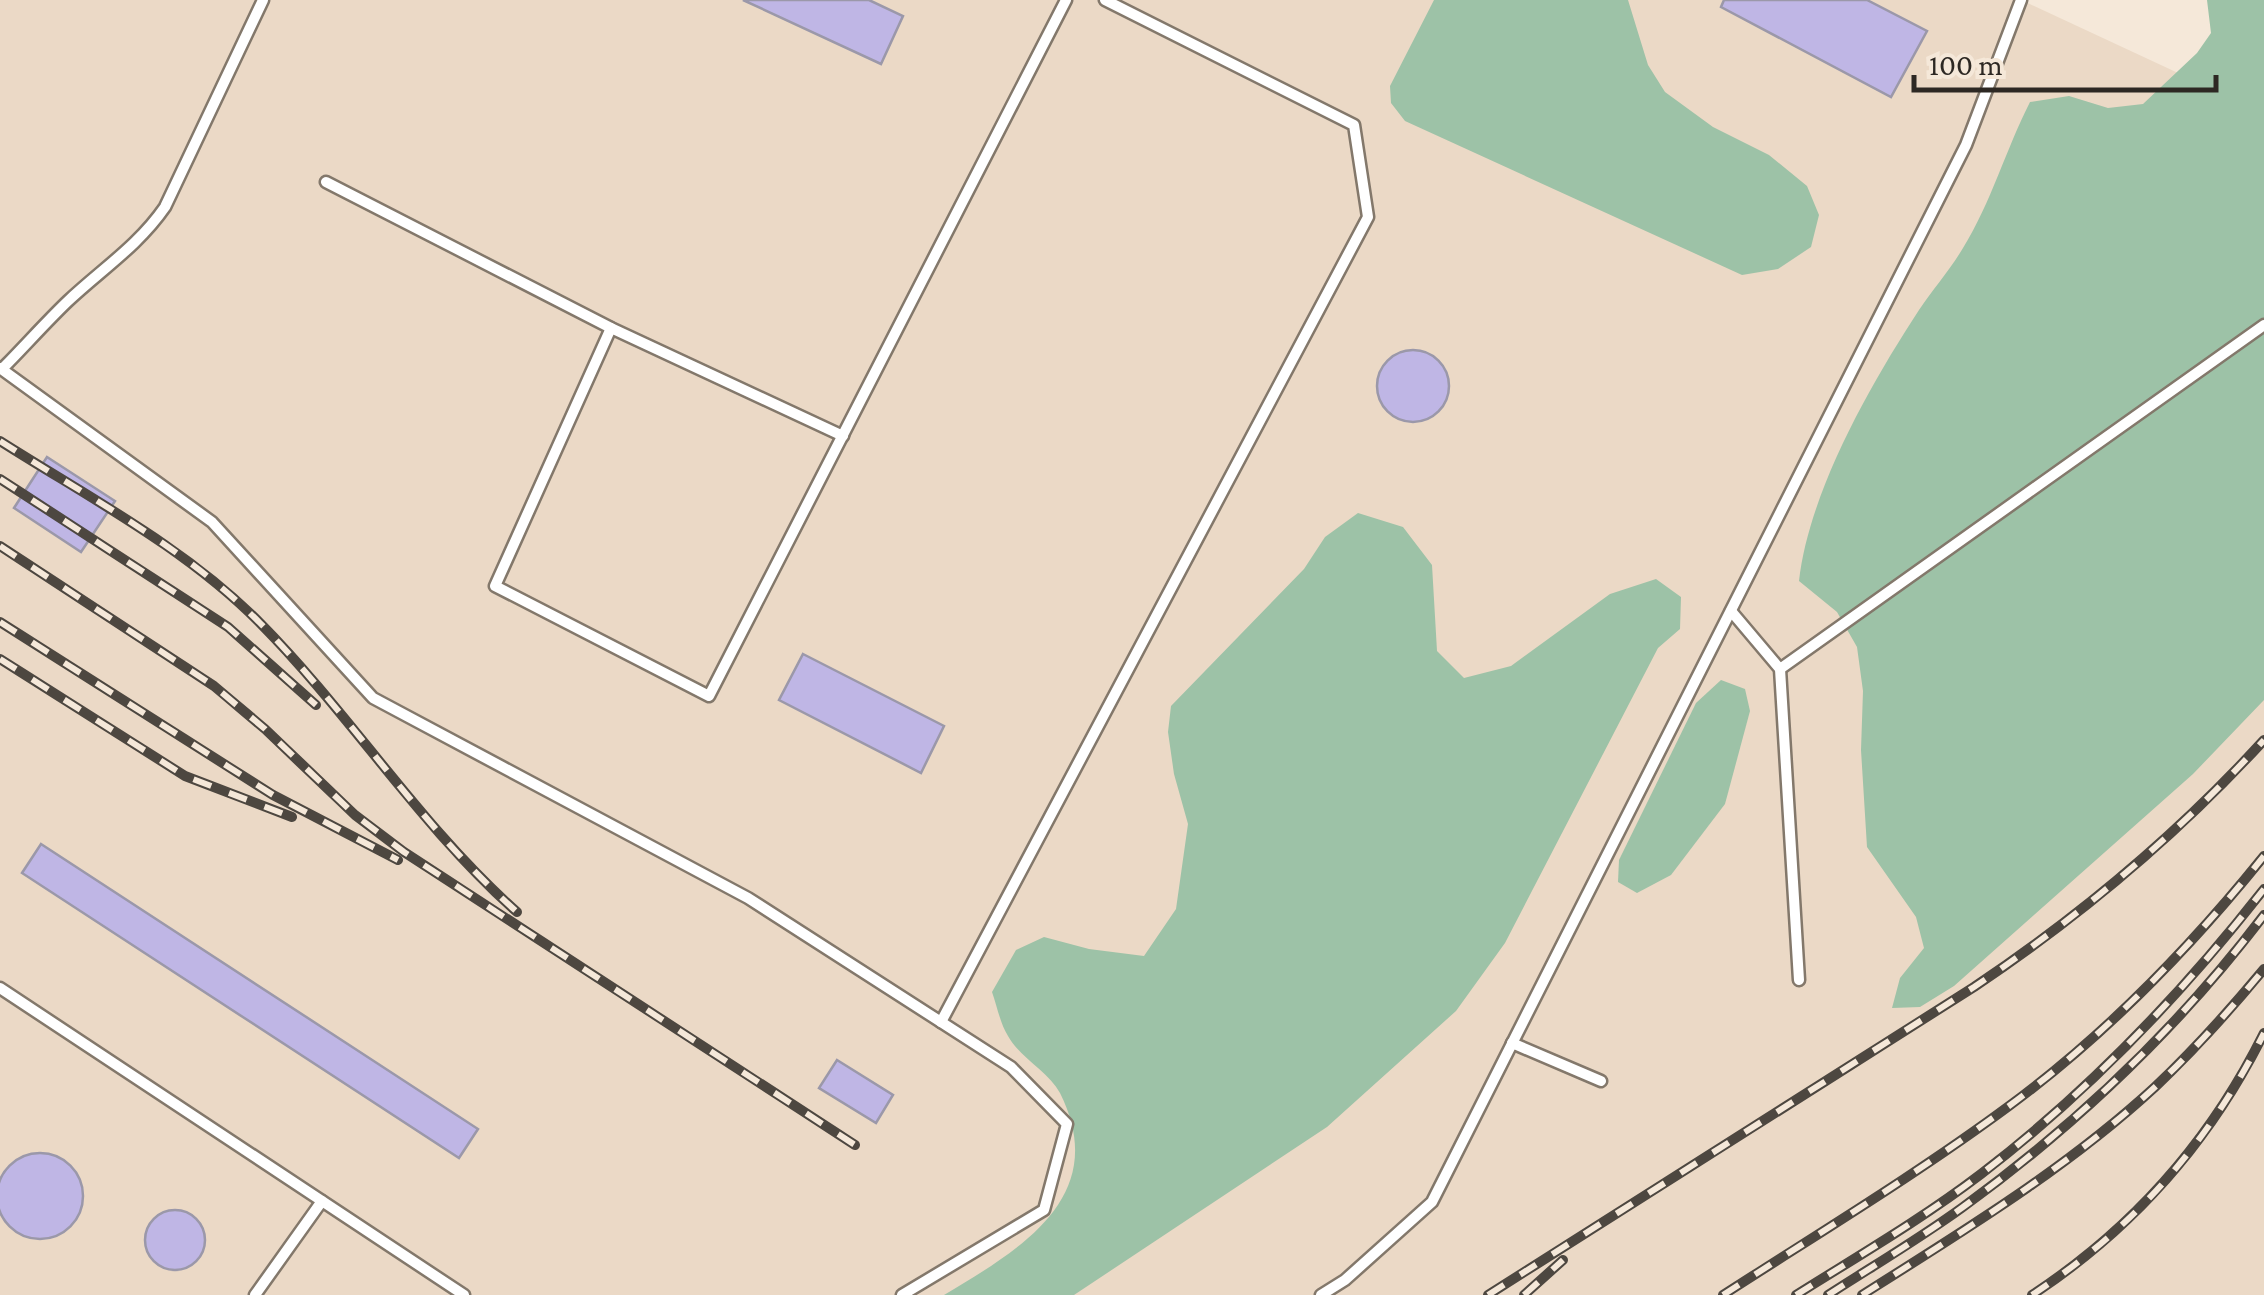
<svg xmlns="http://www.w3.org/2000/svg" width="2264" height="1295" font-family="'Crimson Pro',serif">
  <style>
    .built { fill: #ebd9c6 }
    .green { fill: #9dc2a7 }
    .building { fill: #bfb6e5; stroke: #9b98a9; stroke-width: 2.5 }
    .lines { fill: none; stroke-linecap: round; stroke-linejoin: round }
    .lane-casing { stroke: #83786b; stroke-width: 15 }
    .lane { stroke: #fff; stroke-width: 10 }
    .rail-casing { stroke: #4d4740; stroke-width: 10 }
    .rail { stroke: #f5e8d9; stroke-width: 6; stroke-dasharray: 19; stroke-linecap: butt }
  </style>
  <rect width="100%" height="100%" fill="#f5e8d9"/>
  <path class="built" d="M 0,0 L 2021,0 L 2264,113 L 2264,1295 L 0,1295 Z"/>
  <g class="green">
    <path d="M 1434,0 L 1628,0 L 1648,65 L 1665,92 L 1713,127 L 1769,155 L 1807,186 L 1819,215 L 1811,247 L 1778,269 L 1742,275 L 1405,121 L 1391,103 L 1390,86 Z"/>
    <path d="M 2207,0 L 2264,0 L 2264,700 L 2193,774 L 1954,986 L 1920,1007 L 1892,1008 L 1900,978 L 1924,948 L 1916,917 L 1867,847 L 1861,750 L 1863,691 L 1857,647 L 1837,612 L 1799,581 C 1809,492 1870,385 1919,310 C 1933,289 1950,270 1963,248 C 1991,203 2006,149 2030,102 L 2069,96 L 2108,108 L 2143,104 L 2197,53 L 2211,33 Z"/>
    <path d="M 1358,513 L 1403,527 L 1432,565 L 1437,651 L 1464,678 L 1511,666 L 1610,594 L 1656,579 L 1681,597 L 1680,629 L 1658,648 L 1505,943 L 1456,1011 L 1327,1127 L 1074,1295 L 944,1295 C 1019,1250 1112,1197 1060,1093 C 1048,1071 1020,1058 1008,1036 C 1000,1023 997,1006 992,992 L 1016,950 L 1044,937 L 1089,949 L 1144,956 L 1176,909 L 1188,824 L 1174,774 L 1168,732 L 1171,706 L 1304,569 L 1325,537 Z"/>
    <path d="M 1721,680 L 1745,689 L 1750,711 L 1725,804 L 1671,875 L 1637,893 L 1618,882 L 1619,860 L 1696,703 Z"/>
  </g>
  <g class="building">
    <path d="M 743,0 L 869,0 L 903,16 L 881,64 Z"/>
    <path d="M 1724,0 L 1867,0 L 1927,31 L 1891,97 L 1721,7 Z"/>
    <circle cx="1413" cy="386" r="36"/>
    <path d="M 47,457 L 115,501 L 81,552 L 14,508 Z"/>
    <path d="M 803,654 L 944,726 L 921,773 L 779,700 Z"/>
    <path d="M 41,844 L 478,1129 L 459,1158 L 22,873 Z"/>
    <path d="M 837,1060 L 893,1095 L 876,1123 L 819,1088 Z"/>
    <circle cx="40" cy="1196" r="43"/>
    <circle cx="175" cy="1240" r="30"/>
  </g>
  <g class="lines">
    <g class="lane-casing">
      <g id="lane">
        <path d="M 326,182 L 611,328 L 843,436"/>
        <path d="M 611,328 L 495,586 L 709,696 L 1066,0"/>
        <path d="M 0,368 L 212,522 L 373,698 L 748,898 L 1011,1067 L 1067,1124 L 1044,1210 L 902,1295"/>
        <path d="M 2,369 C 24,347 45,323 68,301 C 102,269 138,246 165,207 L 263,0"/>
        <path d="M 1731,611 L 1780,669 L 1799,980"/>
        <path d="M 1780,669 L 2264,325"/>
        <path d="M 0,988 L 464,1295"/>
        <path d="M 941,1022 L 1368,217 L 1354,125 L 1105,0"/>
        <path d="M 1512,1043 L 1601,1081"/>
        <path d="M 255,1295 L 322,1201"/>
        <path d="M 1321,1295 L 1345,1280 L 1432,1202 L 1966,145 L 2021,0"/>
      </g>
    </g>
    <use href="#lane" class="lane"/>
    <g class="rail-casing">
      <g id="rail">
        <path d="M 0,441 C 88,497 186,548 260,623 C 351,715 420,826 517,912"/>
        <path d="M 0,479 L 228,627 L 316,705"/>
        <path d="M 0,546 L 214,686 L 265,729 L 355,815 L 404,852 L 855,1145"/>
        <path d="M 0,622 L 273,795 L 398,860"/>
        <path d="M 0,659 L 185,776 L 292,817"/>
        <path d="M 1488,1295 L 1974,987 C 2080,916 2177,835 2264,740"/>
        <path d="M 1524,1295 L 1563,1260"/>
        <path d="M 1723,1295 C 1819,1233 1917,1174 2009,1106 C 2104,1036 2190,948 2264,856"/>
        <path d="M 1796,1295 C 1858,1256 1922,1219 1981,1174 C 2088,1092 2181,995 2264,889"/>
        <path d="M 1828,1295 C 1873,1266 1919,1239 1963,1207 C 2076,1125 2179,1027 2264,915"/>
        <path d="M 1862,1295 C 1963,1231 2066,1169 2155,1087 C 2194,1050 2230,1010 2264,969"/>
        <path d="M 2032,1295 C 2134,1228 2210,1142 2264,1033"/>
      </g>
    </g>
    <use href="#rail" class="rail"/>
  </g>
  <path d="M1914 75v15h302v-15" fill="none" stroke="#2d2823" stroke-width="5"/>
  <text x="1929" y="75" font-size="30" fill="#2d2823" stroke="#f5e8d9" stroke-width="8" paint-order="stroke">100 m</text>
</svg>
